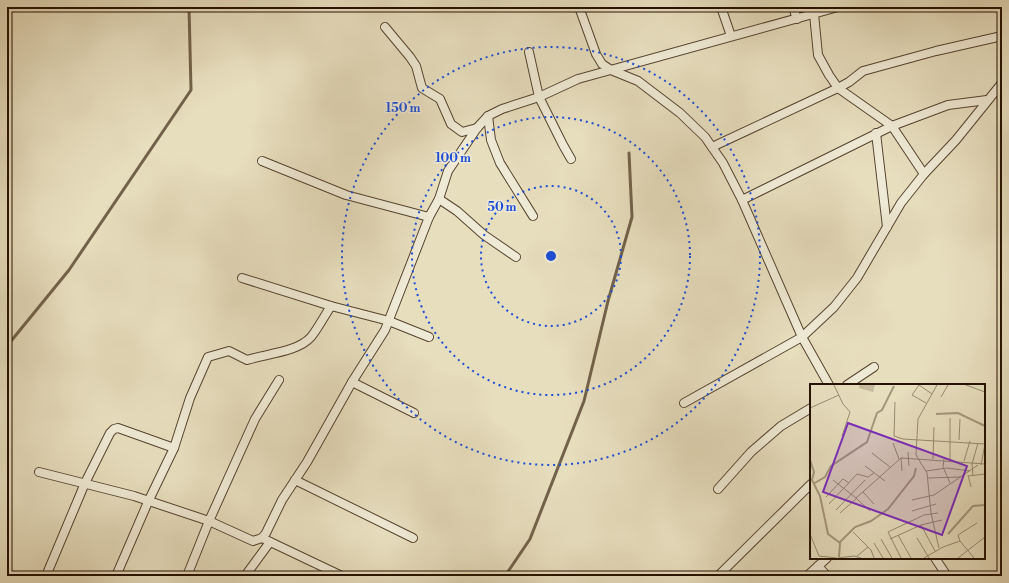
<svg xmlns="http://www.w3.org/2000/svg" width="1009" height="583" font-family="'Libre Bodoni',serif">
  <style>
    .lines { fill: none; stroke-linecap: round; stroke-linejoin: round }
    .stream { stroke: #72624b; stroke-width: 3 }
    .street-casing { stroke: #564430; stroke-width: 10 }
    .street { stroke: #efead5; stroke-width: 8 }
    .ring { fill: none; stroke: #1d4ed8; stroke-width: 2; stroke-dasharray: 2 4 }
    .inset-river { fill: none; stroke: #a5987d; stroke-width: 2 }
    .inset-road { fill: none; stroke: #9a8c72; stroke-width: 1 }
    .view { fill: #7b2cbf; fill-opacity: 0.15; stroke: #7b2cbf; stroke-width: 2 }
    .inset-edge { fill: none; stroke: #261100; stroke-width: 2 }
    .centre { fill: #1d4ed8; stroke: #efead5; stroke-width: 2 }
    .ring-label { font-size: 12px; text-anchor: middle; font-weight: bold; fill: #1d4ed8; stroke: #efead5; stroke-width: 3; stroke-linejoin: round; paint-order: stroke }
  </style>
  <rect width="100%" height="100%" fill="#e7debe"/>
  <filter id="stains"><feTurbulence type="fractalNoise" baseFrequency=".005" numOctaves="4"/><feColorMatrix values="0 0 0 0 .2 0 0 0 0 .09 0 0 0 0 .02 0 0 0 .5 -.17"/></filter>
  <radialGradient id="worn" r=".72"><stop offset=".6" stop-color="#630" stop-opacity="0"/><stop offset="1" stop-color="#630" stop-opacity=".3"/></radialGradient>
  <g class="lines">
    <g class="stream">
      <path d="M 7,346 L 69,270 L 191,90 L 189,7"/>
      <path d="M 505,576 L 530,539 L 584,401 L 608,301 L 632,217 L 629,153"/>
    </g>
    <g class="street-casing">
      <g id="street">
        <path d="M 579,7 L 596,54 L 602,64 L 611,70 L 638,81 L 680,113 L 705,137 L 723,163 L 742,200 L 802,337 L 829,385"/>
        <path d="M 721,7 L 731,36"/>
        <path d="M 793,7 L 797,19"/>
        <path d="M 814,14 L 818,55 L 829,75 L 838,88 L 892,126 L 924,174"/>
        <path d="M 385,27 L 410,57 L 416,66 L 422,88 L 440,99 L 451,124 L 462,132 L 477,128"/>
        <path d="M 529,52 L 539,97 L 563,145 L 571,159"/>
        <path d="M 488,116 L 491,140 L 500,163 L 533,216"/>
        <path d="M 876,133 L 887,227"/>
        <path d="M 712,147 L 838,88 L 849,82 L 863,71 L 936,51 L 1002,36"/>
        <path d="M 262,161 L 346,195 L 429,217"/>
        <path d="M 439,199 L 457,211 L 484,235 L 516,257"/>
        <path d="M 742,200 L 892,126 L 948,105 L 987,100"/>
        <path d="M 242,278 L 331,306 L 389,321 L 429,337"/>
        <path d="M 352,382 L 414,413"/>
        <path d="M 847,385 L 874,367"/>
        <path d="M 684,403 L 802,337 L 834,307 L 857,278 L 901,203 L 924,174 L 956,140 L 1002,83"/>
        <path d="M 39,472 L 134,496 L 209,521 L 253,541 L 262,538 L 266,533 L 282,500 L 307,462 L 352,382 L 385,330 L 429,217 L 439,199 L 448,171 L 477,128 L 488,116 L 502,109 L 539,97 L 578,79 L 838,7"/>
        <path d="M 295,480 L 413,538"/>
        <path d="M 718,489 L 751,452 L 781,426 L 811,408"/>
        <path d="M 262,538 L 342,576"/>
        <path d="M 935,558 L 947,576"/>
        <path d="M 818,566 L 827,576"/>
        <path d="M 46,576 L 85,483 L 110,433 L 114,429 L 118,428 L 174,448"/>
        <path d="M 116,576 L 148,502 L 174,448 L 190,398 L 208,357 L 229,351 L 247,360 C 265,354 298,352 311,337 C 317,330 325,315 331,306"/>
        <path d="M 187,576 L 209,521 L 255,419 L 279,380"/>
        <path d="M 245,576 L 270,542"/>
        <path d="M 718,576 L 811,484"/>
        <path d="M 807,576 L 827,558"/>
      </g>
    </g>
    <use href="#street" class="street"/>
  </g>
  <g class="ring">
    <circle cx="551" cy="256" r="70"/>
    <circle cx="551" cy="256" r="139"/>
    <circle cx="551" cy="256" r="209"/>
  </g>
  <g transform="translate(810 384)">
    <rect width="175" height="175" fill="#e7debe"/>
    <path d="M 49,1 L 65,1 L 63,8 L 49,4 Z" fill="#c6bb9e"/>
    <path class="inset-river" d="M 126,30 L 148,29 L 175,42M 0,76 L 4,88 L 2,96 L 10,112 L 18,150 L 30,159 L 29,173M 3,100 L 15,93 L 21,82 L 57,58 L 67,29 L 72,26 L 84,2M 138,150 L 163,122 L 175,121M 30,158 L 45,143 L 61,137 L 78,125 L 104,92 L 106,84"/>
    <path class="inset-road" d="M 24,1 L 33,20 L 40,28 L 32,52M 109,1 L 102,11 L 116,19M 109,1 L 122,10M 127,1 L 108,35 L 106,71 L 117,89 L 121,129 L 129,164M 156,1 L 175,8M 131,13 L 138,1M 85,18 L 84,52 L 93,55 L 175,60M 0,24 L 29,11M 149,56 L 150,35M 83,59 L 89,75M 98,68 L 99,82M 62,69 L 80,83M 91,74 L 92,87M 123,75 L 124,43M 134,75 L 133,83 L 140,99M 140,76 L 140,34M 154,77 L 160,57M 171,81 L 175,60M 55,82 L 75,97M 116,87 L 137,84 L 160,87M 158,91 L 161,103M 159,92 L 175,90M 163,92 L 162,80 L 168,59M 117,94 L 151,93M 23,96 L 46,114 L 91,74 L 175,80M 53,108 L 64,120M 16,113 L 33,95 L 39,99M 47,115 L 60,127M 102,116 L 124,111 L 168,81M 19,120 L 47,90 L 58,93 L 64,89M 26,126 L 55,96M 102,127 L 126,120M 30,129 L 47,114M 111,141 L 125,167M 43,148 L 61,166 L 64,174M 0,150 L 9,172 L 27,174M 88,151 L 101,174M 107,154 L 119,174M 71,155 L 82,174M 80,155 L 111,141 L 132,136M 150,157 L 148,151 L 167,139M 64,159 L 73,174M 47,172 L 58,163M 28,174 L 44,172 L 51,174M 91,174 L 78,148 L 114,131 L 128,129M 114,174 L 133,163 L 150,157 L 164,174M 148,174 L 175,153"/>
    <path class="view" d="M 38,39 L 157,82 L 132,151 L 13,108 Z"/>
    <rect width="175" height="175" class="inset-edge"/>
  </g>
  <circle cx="551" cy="256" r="6" class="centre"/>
  <g class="ring-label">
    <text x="403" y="112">150 m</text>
    <text x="453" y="162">100 m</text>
    <text x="502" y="211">50 m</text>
  </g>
  <rect width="1009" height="583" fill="none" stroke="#e7debe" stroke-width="24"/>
  <rect x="8" y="8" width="993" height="567" fill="none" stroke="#261100" stroke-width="2"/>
  <rect x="12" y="12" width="985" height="559" fill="none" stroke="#261100"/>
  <rect width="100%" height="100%" filter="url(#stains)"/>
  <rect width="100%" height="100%" fill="url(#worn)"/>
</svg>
